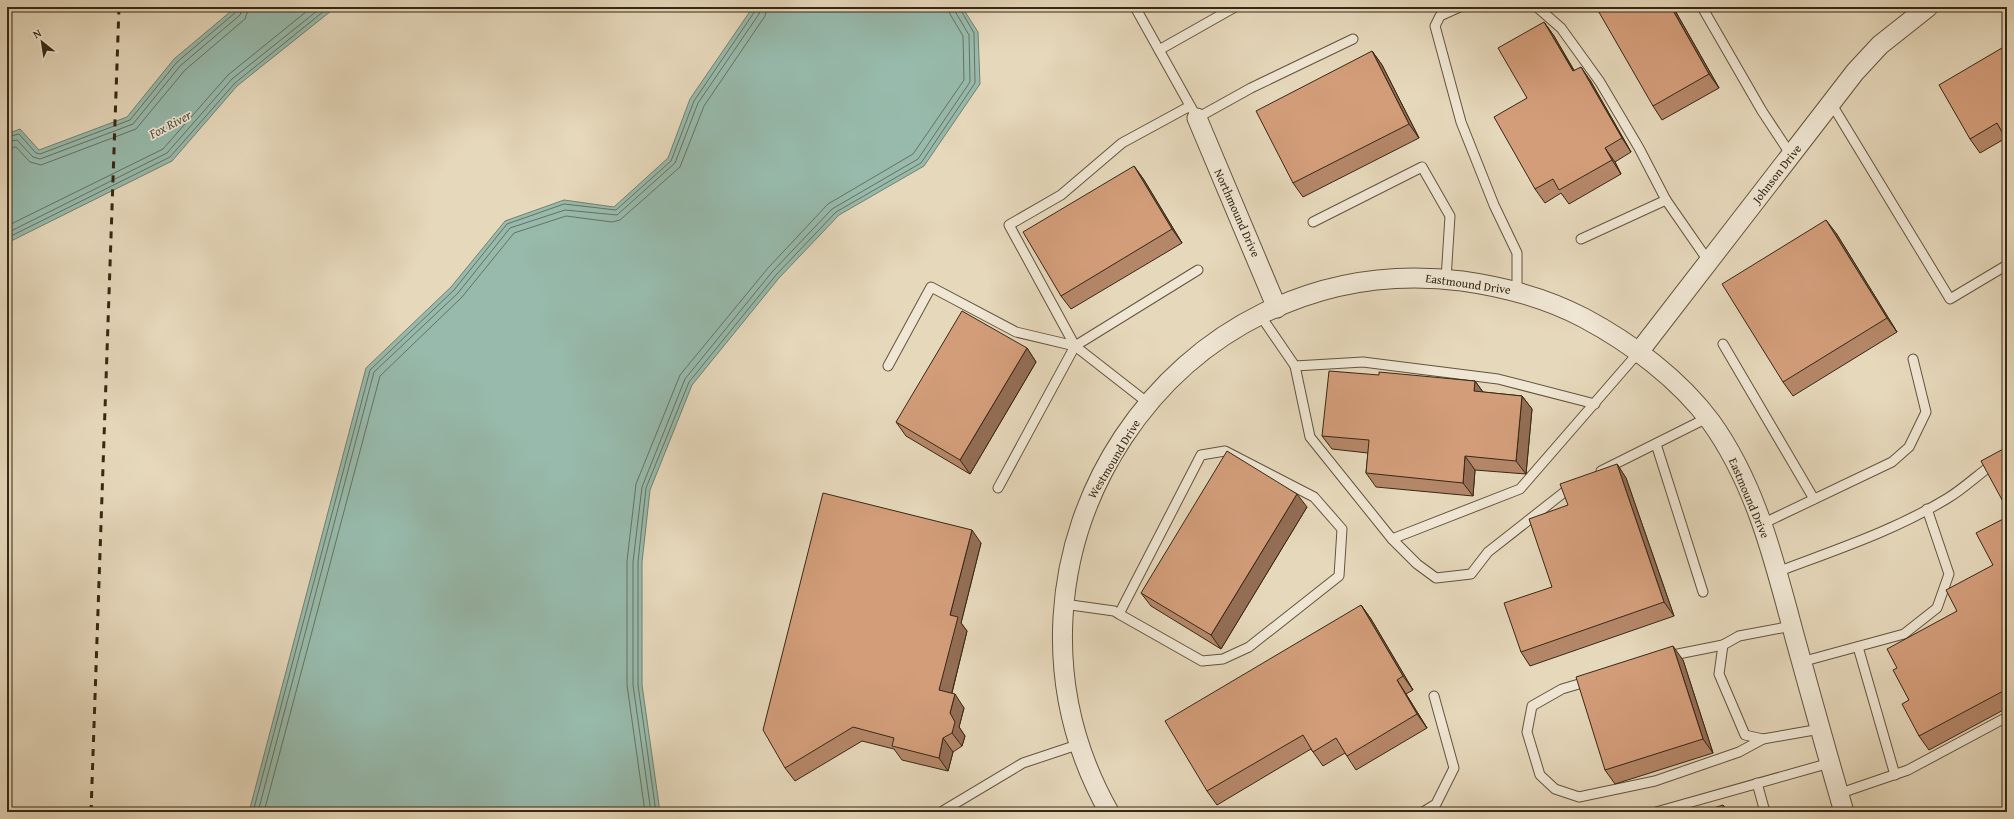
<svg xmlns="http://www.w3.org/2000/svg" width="2014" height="819" font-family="'Gentium Book Plus',serif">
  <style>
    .water { fill: #97baac; stroke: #71806f }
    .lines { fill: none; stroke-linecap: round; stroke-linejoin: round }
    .shore { stroke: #677160; stroke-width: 1 }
    .lane-casing { stroke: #63543e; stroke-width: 11 }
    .street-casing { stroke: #63543e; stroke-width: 21 }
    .lane { stroke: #efe6d3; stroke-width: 9 }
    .street { stroke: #efe6d3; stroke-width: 19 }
    .rail { stroke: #372814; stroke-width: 3; stroke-dasharray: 7 7; stroke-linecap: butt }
    .wall { fill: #b58769; stroke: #372814 }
    .shaded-wall { fill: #946e55; stroke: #372814 }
    .building { fill: #d39d7a; stroke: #372814 }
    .labels { text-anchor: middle; stroke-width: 3.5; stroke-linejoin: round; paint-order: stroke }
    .street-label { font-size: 12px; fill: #372814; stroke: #efe6d3 }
    .water-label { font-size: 13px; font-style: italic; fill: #4f4c3a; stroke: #efe6d3 }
  </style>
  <rect width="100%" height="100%" fill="#e6d8bb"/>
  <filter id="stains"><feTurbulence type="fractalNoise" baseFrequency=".005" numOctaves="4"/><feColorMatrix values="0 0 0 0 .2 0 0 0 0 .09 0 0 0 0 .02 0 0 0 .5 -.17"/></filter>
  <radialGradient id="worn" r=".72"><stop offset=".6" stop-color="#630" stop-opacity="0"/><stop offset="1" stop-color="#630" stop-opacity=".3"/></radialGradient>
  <g class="water">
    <path d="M 236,7 L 336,7 L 237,86 L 172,161 L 7,243 L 7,134 L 20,129 L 39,150 L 127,117 L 174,59 Z"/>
    <path d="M 753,7 L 962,7 L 978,32 L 980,84 L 924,166 L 839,215 L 779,278 L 692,385 L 650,490 L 642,562 L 642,685 L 660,812 L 249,812 L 366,368 L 451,287 L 505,221 L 564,200 L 614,207 L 668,158 L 690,99 Z"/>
  </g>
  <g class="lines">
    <g class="shore">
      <path d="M 7,137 L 19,134 L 36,153 L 40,154 L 130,120 L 177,62 L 236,12 L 238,7"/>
      <path d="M 7,142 L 17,140 L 33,157 L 40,159 L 133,124 L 180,66 L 240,15 L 243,7"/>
      <path d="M 7,148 L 16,147 L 30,162 L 41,165 L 136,129 L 185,70 L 245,19 L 249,7"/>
      <path d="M 7,226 L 163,149 L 228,75 L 312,7"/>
      <path d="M 7,233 L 167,153 L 232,79 L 322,7"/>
      <path d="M 7,238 L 170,157 L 235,83 L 329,7"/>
      <path d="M 253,812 L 370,370 L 454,290 L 507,224 L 564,204 L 616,210 L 671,161 L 694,101 L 755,11 L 756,7"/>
      <path d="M 258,812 L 374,372 L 458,293 L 510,228 L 565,210 L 617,215 L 675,163 L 698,103 L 759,14 L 761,7"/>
      <path d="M 264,812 L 380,376 L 462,297 L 514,233 L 566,216 L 612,222 L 620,220 L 680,167 L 704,106 L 765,16 L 767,7"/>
      <path d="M 645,812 L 627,685 L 627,561 L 636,484 L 680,375 L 768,268 L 828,204 L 913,154 L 964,80 L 963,36 L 950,14 L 948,7"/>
      <path d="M 651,812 L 633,685 L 633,562 L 642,487 L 685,379 L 772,272 L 832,209 L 918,159 L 970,82 L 969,35 L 956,13 L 954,7"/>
      <path d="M 656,812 L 638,685 L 638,562 L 646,488 L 689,382 L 776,275 L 836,212 L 921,163 L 975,83 L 974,33 L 959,7"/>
    </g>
    <g class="lane-casing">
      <g id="lane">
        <path d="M 1135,7 L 1197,118 L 1251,88 L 1353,39"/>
        <path d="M 1460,7 L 1440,16 L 1435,26 L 1461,122 L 1494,205 L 1517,253 L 1517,291"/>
        <path d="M 1537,7 L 1561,28 L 1600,82 L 1639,148 L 1666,200 L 1709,262"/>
        <path d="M 1702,7 L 1762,111 L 1791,155"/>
        <path d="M 1159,50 L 1235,7"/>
        <path d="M 1831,103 L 1950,299 L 2007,265"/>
        <path d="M 1313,222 L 1422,167 L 1450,216 L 1446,279"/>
        <path d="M 1581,239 L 1666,200"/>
        <path d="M 1260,315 L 1295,366 L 1363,362 L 1498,379 L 1595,404"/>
        <path d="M 1723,344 L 1814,499"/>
        <path d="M 1075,346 L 1009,225 L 1061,195 L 1122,143 L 1190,106"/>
        <path d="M 888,366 L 931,287 L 1016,332 L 1075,346 L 1148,403"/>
        <path d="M 1295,366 L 1310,437 L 1392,539"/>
        <path d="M 1656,444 L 1703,592"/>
        <path d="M 1601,471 L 1707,418"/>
        <path d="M 1572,486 L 1488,552 L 1471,574 L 1436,578 L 1417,564 L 1392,539 L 1520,489 L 1638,353"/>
        <path d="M 998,488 L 1075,346 L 1198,270"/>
        <path d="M 1762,524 L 1892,462 L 1909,447 L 1926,412 L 1913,359"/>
        <path d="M 1777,572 C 1835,550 1894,531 1948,498 C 1969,485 1984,468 2007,455"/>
        <path d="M 1064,604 L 1114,611 L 1119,614 L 1202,661 L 1223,659 L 1249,647 L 1339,576 L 1342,529 L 1314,497 L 1225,451 L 1201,455 L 1119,614"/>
        <path d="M 1792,626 L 1739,636 L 1723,645 L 1719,674 L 1745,735 L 1763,739 L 1820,729"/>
        <path d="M 1858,647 L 1895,775"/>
        <path d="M 1668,656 L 1723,645"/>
        <path d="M 1801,662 L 1904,634 L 1937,608 L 1949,574 L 1927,509"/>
        <path d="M 1589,681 L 1562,689 L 1532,706 L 1527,732 L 1540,775 L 1555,789 L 1579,797 L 1655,781 L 1739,752 L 1763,739"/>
        <path d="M 1757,783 L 1765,812"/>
        <path d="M 1838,794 L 1908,770 L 2007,717"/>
        <path d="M 941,812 L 1023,763 L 1080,744"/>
        <path d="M 1423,812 L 1436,804 L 1454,768 L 1434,696"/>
        <path d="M 1656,812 L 1830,763"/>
      </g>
    </g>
    <g class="street-casing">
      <g id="street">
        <path d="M 1197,118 L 1277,308"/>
        <path d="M 1638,353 L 1855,72 L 1880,45 L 1928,7"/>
        <path d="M 1109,812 C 966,558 1172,244 1462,281 C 1505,287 1546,298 1584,318 C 1631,343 1679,379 1711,422 C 1757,486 1775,564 1795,638 C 1811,696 1827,754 1844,812"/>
      </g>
    </g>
    <use href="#lane" class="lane"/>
    <use href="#street" class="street"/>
    <path class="rail" d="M 91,812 L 119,7"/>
  </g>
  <g class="wall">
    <path d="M 1673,7 L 1719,88 L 1662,120 L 1653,106 Z"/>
    <path d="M 1544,22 L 1554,36 L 1574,70 L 1590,80 L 1631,152 L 1615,162 L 1621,174 L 1569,204 L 1561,193 L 1545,203 L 1535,189 L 1527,98 Z"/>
    <path d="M 2007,45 L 2007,140 L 2006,138 L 1980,153 L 1970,139 Z"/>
    <path d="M 1372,51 L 1382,65 L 1419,138 L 1303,197 L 1293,183 Z"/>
    <path d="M 1134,166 L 1144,180 L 1182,243 L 1071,309 L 1061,296 Z"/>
    <path d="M 1836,233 L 1897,332 L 1793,396 L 1783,382 Z"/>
    <path d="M 1027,348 L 1036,362 L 970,474 L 906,436 L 896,422 Z"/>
    <path d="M 1379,375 L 1475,381 L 1483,392 L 1522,396 L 1532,409 L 1526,474 L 1475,470 L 1473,496 L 1376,487 L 1366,473 L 1368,453 L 1332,449 L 1322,436 Z"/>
    <path d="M 1617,464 L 1626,478 L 1674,616 L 1530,666 L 1521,652 L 1552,587 L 1568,505 Z"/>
    <path d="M 1307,507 L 1221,649 L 1151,606 L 1141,593 Z"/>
    <path d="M 2007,517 L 2007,708 L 1929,750 L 1919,736 L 1909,700 L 1897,668 L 1957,611 L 1993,565 Z"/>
    <path d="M 981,543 L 961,623 L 967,631 L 952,693 L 964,708 L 959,727 L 965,736 L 962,746 L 953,752 L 948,771 L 902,760 L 894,749 L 862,741 L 795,781 L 785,768 Z"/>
    <path d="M 1361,605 L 1371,619 L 1413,690 L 1406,694 L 1427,728 L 1356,770 L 1345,753 L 1323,766 L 1311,749 L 1217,805 L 1207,791 Z"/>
    <path d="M 1683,660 L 1713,753 L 1615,784 L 1605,770 Z"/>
  </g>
  <g class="shaded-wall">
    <path d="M 1671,7 L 1673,7 L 1719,88 L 1709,74 Z"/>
    <path d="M 1544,22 L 1554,36 L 1582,85 L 1573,71 Z"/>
    <path d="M 1372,51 L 1382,65 L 1419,138 L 1409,124 Z"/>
    <path d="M 1581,67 L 1590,80 L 1631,152 L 1622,138 Z"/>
    <path d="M 1605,148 L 1615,162 L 1621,174 L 1612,160 Z"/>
    <path d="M 1134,166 L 1144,180 L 1182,243 L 1172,229 Z"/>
    <path d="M 1826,220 L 1836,233 L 1897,332 L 1887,318 Z"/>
    <path d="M 1027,348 L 1036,362 L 970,474 L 960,460 Z"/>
    <path d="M 1475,381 L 1485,395 L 1474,391 Z"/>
    <path d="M 1522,396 L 1532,409 L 1526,474 L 1516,461 Z"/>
    <path d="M 1465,456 L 1475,470 L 1473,496 L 1463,483 Z"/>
    <path d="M 1617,464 L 1626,478 L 1674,616 L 1664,602 Z"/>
    <path d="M 1297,494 L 1307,507 L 1221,649 L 1211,635 Z"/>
    <path d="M 972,530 L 981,543 L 961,623 L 967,631 L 949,704 L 939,690 L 950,615 Z"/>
    <path d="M 1361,605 L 1371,619 L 1413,690 L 1403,676 Z"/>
    <path d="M 1673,646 L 1683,660 L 1713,753 L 1703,739 Z"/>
    <path d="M 1397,680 L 1406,694 L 1427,728 L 1417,714 Z"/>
    <path d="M 955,694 L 964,708 L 959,727 L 965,736 L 962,746 L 952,733 L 950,713 Z"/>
    <path d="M 943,738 L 953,752 L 948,771 L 939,758 Z"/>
    <path d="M 1723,805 L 1728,812 L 1726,812 Z"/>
  </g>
  <g class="building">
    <path d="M 1596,7 L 1671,7 L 1709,74 L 1653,106 Z"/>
    <path d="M 1544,22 L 1573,71 L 1581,67 L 1622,138 L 1605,148 L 1612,160 L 1559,190 L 1553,179 L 1535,189 L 1494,117 L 1527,98 L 1498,48 Z"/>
    <path d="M 2007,45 L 2007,138 L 2006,139 L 1997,123 L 1970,139 L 1939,85 Z"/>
    <path d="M 1372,51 L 1409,124 L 1293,183 L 1256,111 Z"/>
    <path d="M 1134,166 L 1172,229 L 1061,296 L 1023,232 Z"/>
    <path d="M 1826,220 L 1887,318 L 1783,382 L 1722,284 Z"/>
    <path d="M 962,311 L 1027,348 L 960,460 L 896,422 Z"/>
    <path d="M 1329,371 L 1379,375 L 1379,372 L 1475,381 L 1474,391 L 1522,396 L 1516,461 L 1465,456 L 1463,483 L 1366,473 L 1369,440 L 1322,436 Z"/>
    <path d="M 2007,447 L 2007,509 L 1981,461 Z"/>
    <path d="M 1227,451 L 1297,494 L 1211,635 L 1141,593 Z"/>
    <path d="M 1617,464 L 1664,602 L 1521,652 L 1504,603 L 1552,587 L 1529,519 L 1568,505 L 1560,484 Z"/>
    <path d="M 823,493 L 972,530 L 950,615 L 958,617 L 939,690 L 955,694 L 950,713 L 955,722 L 952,733 L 943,738 L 939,758 L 892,746 L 894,738 L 853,727 L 785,768 L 763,730 Z"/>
    <path d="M 2007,517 L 2007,689 L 1919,736 L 1902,704 L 1909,700 L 1893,670 L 1897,668 L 1887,649 L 1957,611 L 1946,590 L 1993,565 L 1976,533 Z"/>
    <path d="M 1361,605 L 1403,676 L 1397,680 L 1417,714 L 1347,756 L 1336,738 L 1313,752 L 1303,735 L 1207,791 L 1165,721 Z"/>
    <path d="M 1673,646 L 1703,739 L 1605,770 L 1576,677 Z"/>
    <path d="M 1723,805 L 1726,812 L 1701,812 Z"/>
  </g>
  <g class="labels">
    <g class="street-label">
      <text transform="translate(1777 174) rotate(-52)" y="4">Johnson Drive</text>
      <text transform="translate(1237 213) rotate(66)" y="4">Northmound Drive</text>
      <text transform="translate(1468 284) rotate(8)" y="4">Eastmound Drive</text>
      <text transform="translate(1114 459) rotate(-59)" y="4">Westmound Drive</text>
      <text transform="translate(1749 498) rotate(67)" y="4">Eastmound Drive</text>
    </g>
    <g class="water-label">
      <text transform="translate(170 124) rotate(-28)" y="5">Fox River</text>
    </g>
  </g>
  <rect width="2014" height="819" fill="none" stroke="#e6d8bb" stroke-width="24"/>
  <rect x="8" y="8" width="1998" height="803" fill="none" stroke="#372814" stroke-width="2"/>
  <rect x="12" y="12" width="1990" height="795" fill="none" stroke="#372814"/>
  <g transform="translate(42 42) rotate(330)" stroke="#efe6d3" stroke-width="3" paint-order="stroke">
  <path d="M0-3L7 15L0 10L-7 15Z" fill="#372814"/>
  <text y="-6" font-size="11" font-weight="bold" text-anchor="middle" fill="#372814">N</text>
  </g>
  <rect width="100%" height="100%" filter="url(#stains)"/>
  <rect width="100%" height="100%" fill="url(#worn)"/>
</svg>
